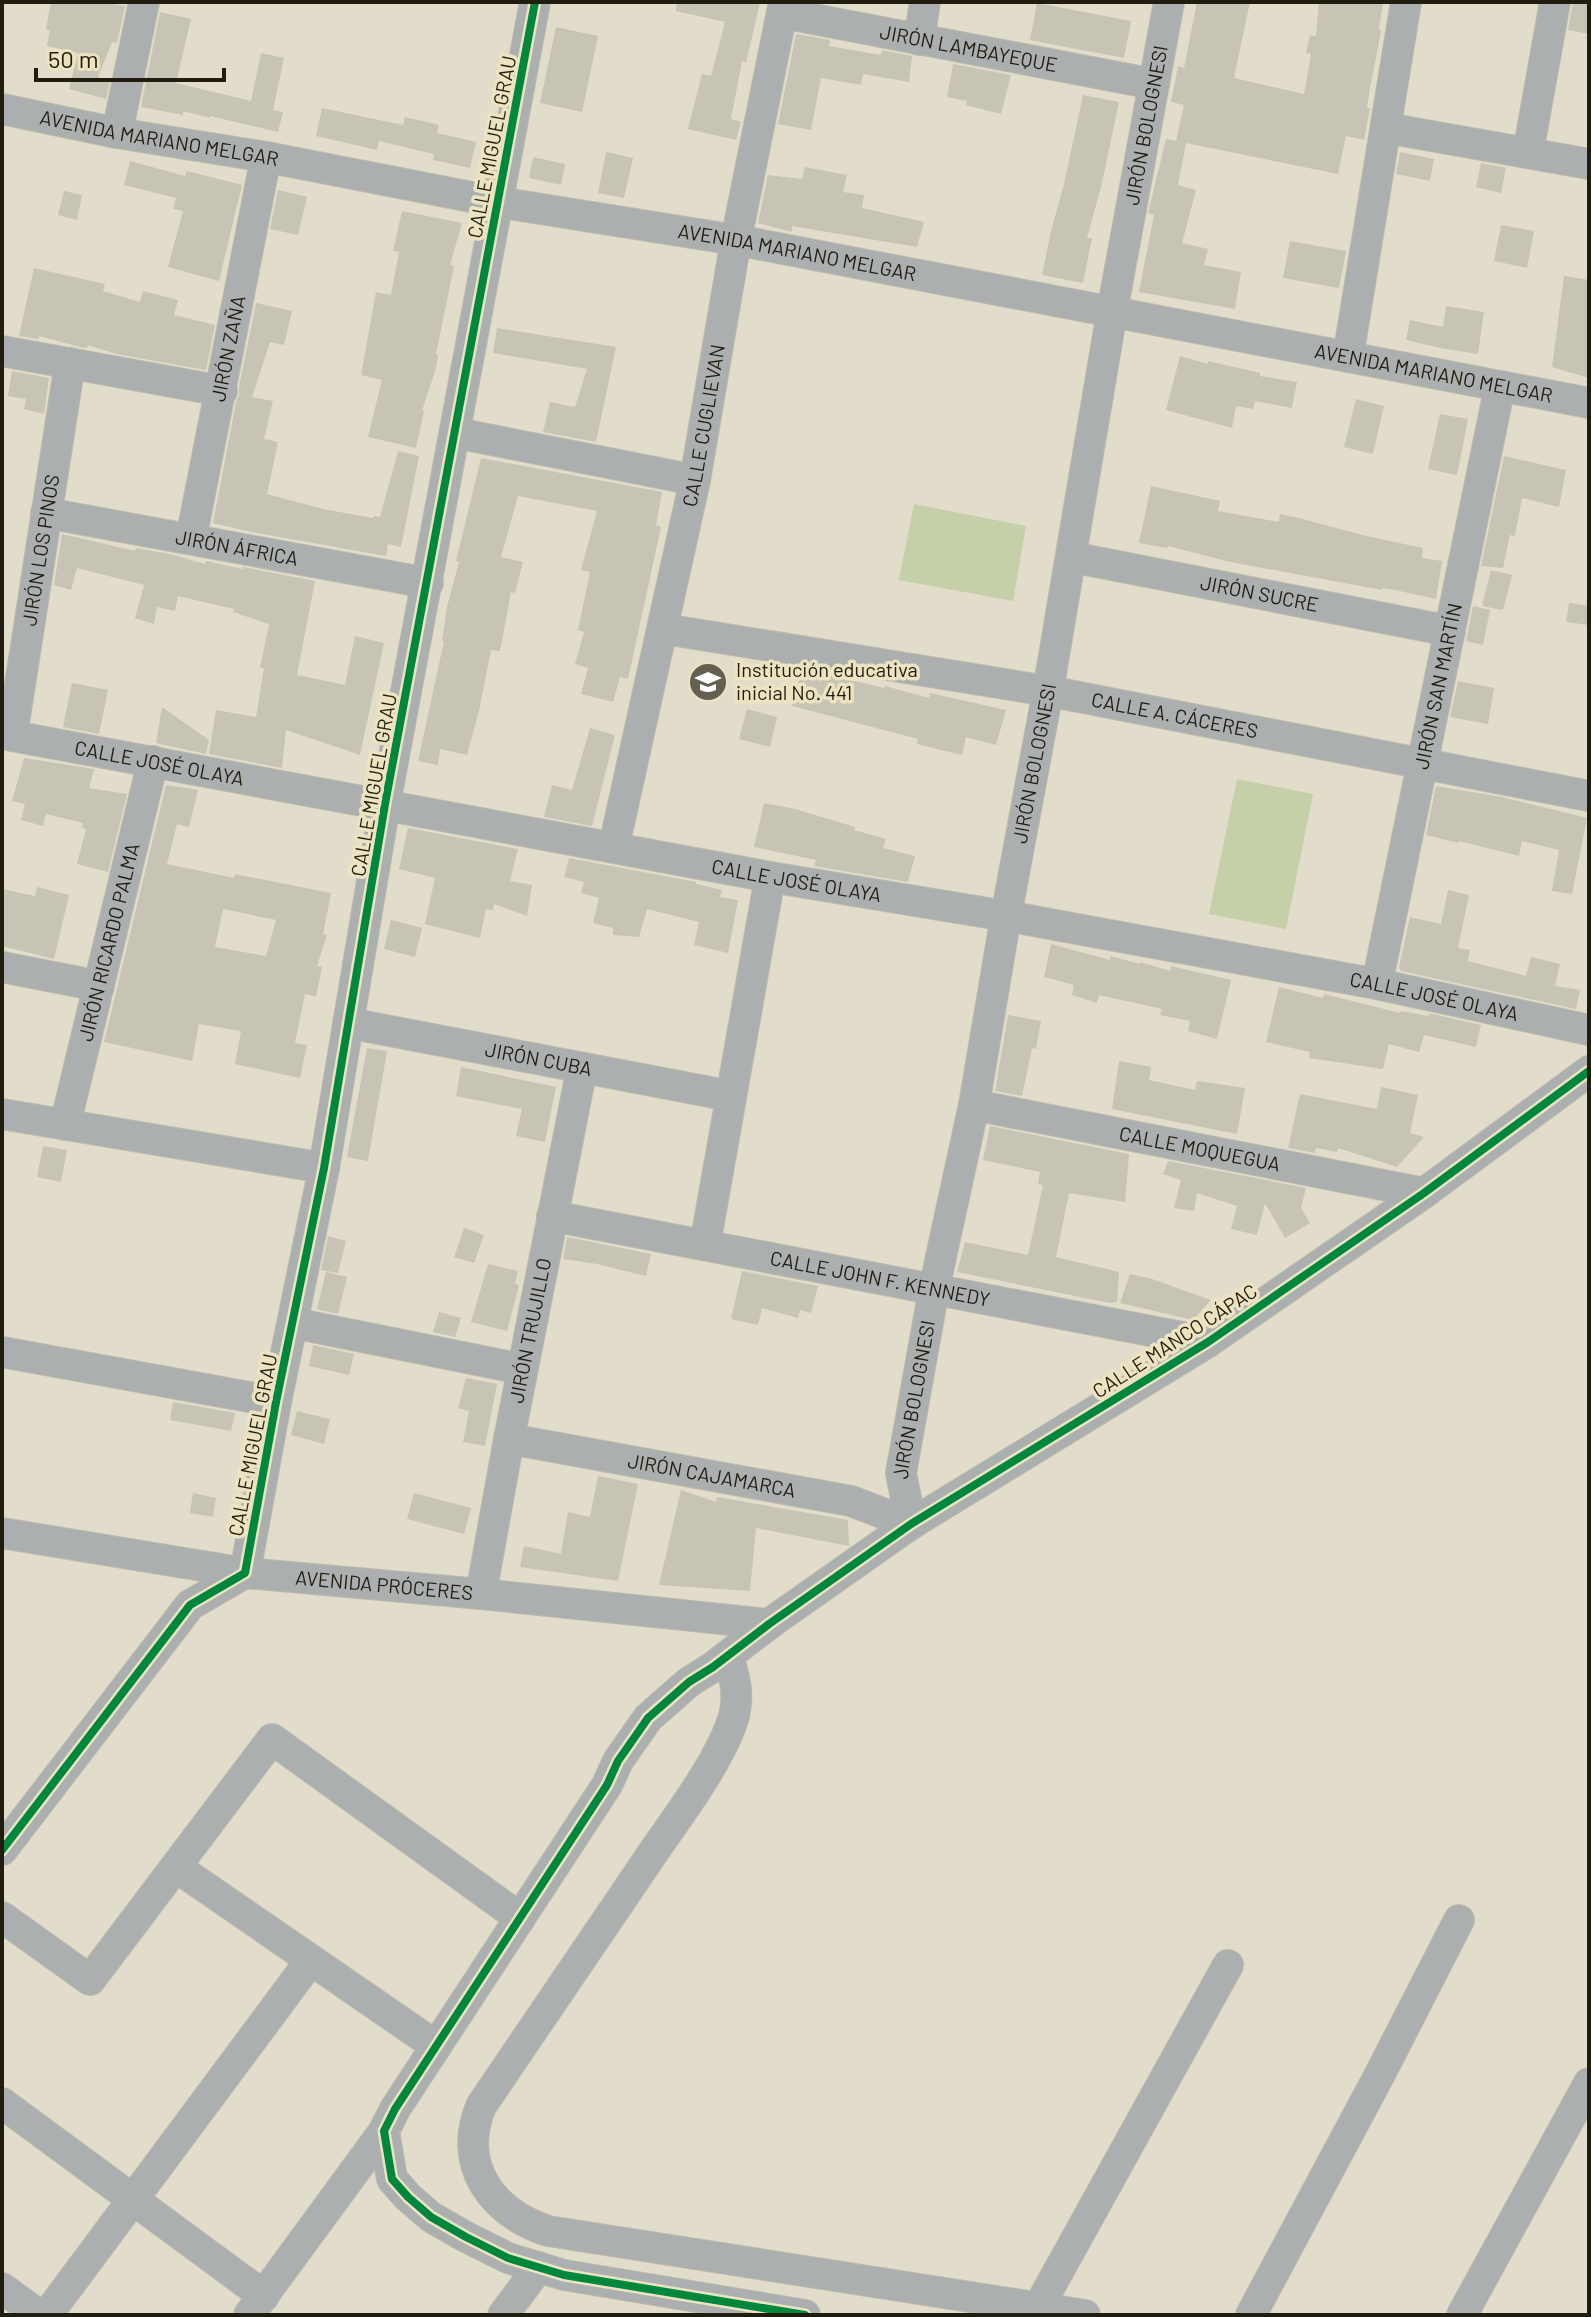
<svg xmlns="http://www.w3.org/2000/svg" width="1591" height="2317" font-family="Barlow,sans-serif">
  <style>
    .green { fill: #c5cfa8 }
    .building { fill: #c7c3b5; fill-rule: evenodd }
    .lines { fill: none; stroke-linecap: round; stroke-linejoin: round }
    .street-casing { stroke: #bdbaab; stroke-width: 32 }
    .street { stroke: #abafaf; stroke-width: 30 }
    .cycleway-casing { stroke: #ece3c1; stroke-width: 13 }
    .cycleway { stroke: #00873e; stroke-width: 8 }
    .labels { text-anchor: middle; stroke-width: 7; stroke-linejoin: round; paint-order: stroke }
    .street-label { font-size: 20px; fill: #201d10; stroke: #ece3c1 }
    .poi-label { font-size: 20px; fill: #201d10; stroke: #ece3c1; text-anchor: start }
  </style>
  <rect width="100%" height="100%" fill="#e2ddcb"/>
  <g class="green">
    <path d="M 914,504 L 1026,526 L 1013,601 L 899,580 Z"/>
    <path d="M 1237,779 L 1313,794 L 1286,929 L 1209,914 Z"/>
  </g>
  <g class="building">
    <path d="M 51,2 L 106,2 L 125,6 L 117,43 L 112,42 L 98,77 L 110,80 L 106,99 L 69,89 L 78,53 L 47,46 L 50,30 L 46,30 Z"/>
    <path d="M 677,2 L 760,2 L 746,63 L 742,61 L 731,119 L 741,122 L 736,140 L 688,129 L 702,74 L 711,76 L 725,22 L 676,11 Z"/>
    <path d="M 1197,2 L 1250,2 L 1234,78 L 1304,94 L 1311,54 L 1306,53 L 1310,35 L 1316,36 L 1319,2 L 1383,2 L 1379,28 L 1381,32 L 1370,88 L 1367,108 L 1370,108 L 1364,140 L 1346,136 L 1338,174 L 1176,141 L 1184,105 L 1171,102 L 1178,66 L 1184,68 Z"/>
    <path d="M 1573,2 L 1589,2 L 1589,34 L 1568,30 Z"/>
    <path d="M 1037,3 L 1131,21 L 1124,58 L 1030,40 Z"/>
    <path d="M 160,12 L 191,19 L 176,83 L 251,101 L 261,53 L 284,58 L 273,110 L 283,112 L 278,132 L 210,116 L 210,118 L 183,111 L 183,115 L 141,107 Z"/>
    <path d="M 556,27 L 598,36 L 582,112 L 540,103 Z"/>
    <path d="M 796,34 L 830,40 L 829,46 L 881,55 L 882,50 L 912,56 L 909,82 L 863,74 L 861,85 L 821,78 L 811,130 L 778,124 Z"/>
    <path d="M 953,64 L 1011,75 L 1001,114 L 966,105 L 967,101 L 947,97 Z"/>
    <path d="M 1083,95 L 1119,102 L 1102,183 L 1087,238 L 1092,238 L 1083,283 L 1042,275 L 1051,231 L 1064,184 Z"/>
    <path d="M 322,108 L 403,125 L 405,117 L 439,125 L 437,133 L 476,142 L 470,168 L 433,160 L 434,154 L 379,141 L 377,150 L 316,136 Z"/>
    <path d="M 1166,139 L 1186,143 L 1178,185 L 1196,190 L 1182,243 L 1208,249 L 1204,265 L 1241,272 L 1235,309 L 1139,292 L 1154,215 L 1148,213 Z"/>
    <path d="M 606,152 L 633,158 L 624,198 L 598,193 Z"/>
    <path d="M 1400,152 L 1434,159 L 1430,181 L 1396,174 Z"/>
    <path d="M 533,157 L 565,164 L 561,185 L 529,178 Z"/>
    <path d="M 130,161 L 185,176 L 187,171 L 242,185 L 219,281 L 168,267 L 183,211 L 173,209 L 176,198 L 124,185 Z"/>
    <path d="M 1481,163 L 1506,168 L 1501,193 L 1476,187 Z"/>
    <path d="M 805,167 L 847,175 L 843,192 L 864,195 L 862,208 L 924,222 L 917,247 L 792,226 L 792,232 L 758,223 L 768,175 L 802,179 Z"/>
    <path d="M 278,190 L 307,197 L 298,235 L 270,229 Z"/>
    <path d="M 64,191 L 82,195 L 77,220 L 58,215 Z"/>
    <path d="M 402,211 L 462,223 L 450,265 L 454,266 L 436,354 L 438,355 L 436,368 L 422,411 L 424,411 L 416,448 L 368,437 L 382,380 L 361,375 L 376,292 L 391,295 L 399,252 L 393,251 Z"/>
    <path d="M 1501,225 L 1534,231 L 1527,268 L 1494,261 Z"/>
    <path d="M 1290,241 L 1346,251 L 1339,288 L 1283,278 Z"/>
    <path d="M 34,268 L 105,284 L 103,291 L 140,302 L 143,291 L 178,300 L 174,315 L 215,325 L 206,370 L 116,354 L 88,345 L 87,348 L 84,348 L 39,336 L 38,339 L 19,336 Z"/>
    <path d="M 1564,276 L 1589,280 L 1589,378 L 1552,367 Z"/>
    <path d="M 256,303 L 292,311 L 284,345 L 270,342 L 252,397 L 273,401 L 264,439 L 278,442 L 267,494 L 323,509 L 373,518 L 374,516 L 380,517 L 398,451 L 419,456 L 401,547 L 388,544 L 386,556 L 251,532 L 213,523 L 236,402 L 239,395 L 239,387 Z"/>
    <path d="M 1446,306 L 1484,312 L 1478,354 L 1440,348 L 1406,340 L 1410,320 L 1443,327 Z"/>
    <path d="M 497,328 L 616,347 L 596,442 L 543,432 L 550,402 L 575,407 L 587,369 L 493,353 Z"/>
    <path d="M 1180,356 L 1208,364 L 1208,361 L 1260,373 L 1260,376 L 1297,382 L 1292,408 L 1255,401 L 1253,409 L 1236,406 L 1232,428 L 1166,410 Z"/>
    <path d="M 12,371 L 49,378 L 44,414 L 24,409 L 26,399 L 8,396 Z"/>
    <path d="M 1356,399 L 1384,406 L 1373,454 L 1344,447 Z"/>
    <path d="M 1440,414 L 1468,419 L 1457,475 L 1428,469 Z"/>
    <path d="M 1504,456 L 1566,470 L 1559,507 L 1522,498 L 1515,536 L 1510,535 L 1503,568 L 1481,566 Z"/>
    <path d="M 481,458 L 662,492 L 656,525 L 661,527 L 628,679 L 620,677 L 613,702 L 581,694 L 588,668 L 575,664 L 584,632 L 578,630 L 590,572 L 581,570 L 597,511 L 518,496 L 501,557 L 523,562 L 515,593 L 511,592 L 500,651 L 491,650 L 479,711 L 467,755 L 440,749 L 438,765 L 418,761 L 444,641 L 442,641 L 447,607 L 459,562 L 456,561 Z"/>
    <path d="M 1151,486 L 1220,501 L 1218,511 L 1279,522 L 1280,514 L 1299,518 L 1366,536 L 1423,548 L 1422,558 L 1442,561 L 1436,599 L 1395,590 L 1382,588 L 1382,590 L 1230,562 L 1168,546 L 1167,548 L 1139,543 Z"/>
    <path d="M 62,534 L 135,551 L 136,548 L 170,554 L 205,564 L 206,561 L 243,569 L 243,567 L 315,581 L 297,675 L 345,685 L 355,636 L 384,643 L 360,755 L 286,730 L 282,768 L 209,754 L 216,710 L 256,717 L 264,668 L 260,668 L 269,624 L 233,612 L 234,609 L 178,596 L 175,611 L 157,607 L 154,624 L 135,618 L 144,585 L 77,568 L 71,590 L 54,585 Z"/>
    <path d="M 1491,570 L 1512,575 L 1503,610 L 1482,606 Z"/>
    <path d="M 1569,603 L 1589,606 L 1589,625 L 1566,622 Z"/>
    <path d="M 1473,606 L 1490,610 L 1483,645 L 1466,641 Z"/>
    <path d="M 801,671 L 823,678 L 824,674 L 884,688 L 885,686 L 929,698 L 930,693 L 1006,710 L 996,745 L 966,737 L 962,755 L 917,744 L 918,739 L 792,706 Z"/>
    <path d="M 1458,681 L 1494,688 L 1488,724 L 1450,717 Z"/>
    <path d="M 72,683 L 108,690 L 99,734 L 63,727 Z"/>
    <path d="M 162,707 L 209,740 L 206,754 L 156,743 Z"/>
    <path d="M 747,709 L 777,717 L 770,747 L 739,739 Z"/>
    <path d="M 590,728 L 615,735 L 592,826 L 544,817 L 552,785 L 572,790 Z"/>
    <path d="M 24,758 L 94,769 L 89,788 L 127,794 L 108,872 L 77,864 L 86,829 L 82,828 L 83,823 L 46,814 L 43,826 L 21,820 L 25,804 L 12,801 Z"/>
    <path d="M 166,785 L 198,790 L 189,827 L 177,824 L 167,864 L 234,878 L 235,874 L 331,893 L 323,934 L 327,935 L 317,966 L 322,967 L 316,997 L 305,994 L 295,1043 L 307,1045 L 300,1078 L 235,1064 L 241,1031 L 199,1024 L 192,1061 L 104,1042 ZM 223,909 L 276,920 L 266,956 L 215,947 Z"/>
    <path d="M 1436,786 L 1502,797 L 1587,818 L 1572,894 L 1552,891 L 1559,850 L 1522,841 L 1519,856 L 1459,841 L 1458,843 L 1426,835 Z"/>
    <path d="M 764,803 L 795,809 L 855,827 L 854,830 L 886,839 L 883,848 L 915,856 L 908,882 L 814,866 L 816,860 L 754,847 Z"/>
    <path d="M 408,828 L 518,849 L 510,881 L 532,885 L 527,916 L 494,904 L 493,910 L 486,909 L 480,938 L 425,924 L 435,878 L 399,869 Z"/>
    <path d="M 569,858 L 696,882 L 696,884 L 722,890 L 720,897 L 738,900 L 728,953 L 694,945 L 699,922 L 647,909 L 639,937 L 613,935 L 613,928 L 593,923 L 599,898 L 581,893 L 584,882 L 564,877 Z"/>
    <path d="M 37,887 L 69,895 L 54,959 L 2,946 L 2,889 L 35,896 Z"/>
    <path d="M 1448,890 L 1469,895 L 1458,948 L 1470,950 L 1468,961 L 1526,976 L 1531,957 L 1560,964 L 1555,986 L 1580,990 L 1576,1009 L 1401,971 L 1399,967 L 1410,917 L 1441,924 Z"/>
    <path d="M 391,920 L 422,928 L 415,957 L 384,949 Z"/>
    <path d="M 1051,944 L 1110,960 L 1110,956 L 1140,964 L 1140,962 L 1170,971 L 1171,966 L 1231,980 L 1217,1039 L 1188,1031 L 1190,1021 L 1160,1015 L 1162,1009 L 1099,995 L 1097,1003 L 1072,995 L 1074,985 L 1044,977 Z"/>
    <path d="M 1279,987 L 1323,998 L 1324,994 L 1400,1013 L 1401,1011 L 1429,1016 L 1428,1013 L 1481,1025 L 1476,1047 L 1424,1035 L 1419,1052 L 1389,1044 L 1383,1069 L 1309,1058 L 1310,1052 L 1266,1042 Z"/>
    <path d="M 1008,1015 L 1041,1021 L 1036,1049 L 1032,1048 L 1022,1096 L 995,1091 Z"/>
    <path d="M 367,1048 L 387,1051 L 368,1161 L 347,1157 Z"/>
    <path d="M 1119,1061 L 1151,1067 L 1149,1080 L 1195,1090 L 1197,1081 L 1245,1088 L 1237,1134 L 1112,1109 Z"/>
    <path d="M 461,1067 L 556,1087 L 545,1142 L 516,1136 L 522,1109 L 456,1096 Z"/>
    <path d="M 1381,1087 L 1418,1095 L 1410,1133 L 1424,1137 L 1397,1167 L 1338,1148 L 1337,1152 L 1316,1148 L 1315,1153 L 1288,1148 L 1300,1094 L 1377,1109 Z"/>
    <path d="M 990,1126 L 1129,1154 L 1125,1202 L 1069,1193 L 1056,1257 L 1119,1272 L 1117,1302 L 1110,1303 L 957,1272 L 965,1242 L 1028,1255 L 1043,1185 L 1038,1184 L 1040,1172 L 983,1160 Z"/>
    <path d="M 43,1146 L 67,1150 L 61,1182 L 37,1177 Z"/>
    <path d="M 1168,1161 L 1306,1188 L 1301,1208 L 1310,1223 L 1285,1238 L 1265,1203 L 1257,1235 L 1231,1229 L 1237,1206 L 1197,1193 L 1194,1211 L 1174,1208 L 1181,1180 L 1163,1174 Z"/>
    <path d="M 464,1228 L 484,1235 L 474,1263 L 454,1257 Z"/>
    <path d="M 328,1236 L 346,1241 L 338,1273 L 321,1270 Z"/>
    <path d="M 567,1237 L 651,1254 L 646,1276 L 597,1264 L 563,1259 Z"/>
    <path d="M 488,1264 L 518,1271 L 515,1284 L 519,1285 L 507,1331 L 471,1322 Z"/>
    <path d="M 742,1271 L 818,1286 L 811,1313 L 800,1310 L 798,1318 L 762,1308 L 758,1325 L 731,1319 Z"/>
    <path d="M 326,1272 L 347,1277 L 338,1314 L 317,1309 Z"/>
    <path d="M 1130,1274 L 1152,1279 L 1211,1300 L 1193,1320 L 1120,1303 Z"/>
    <path d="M 439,1312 L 461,1318 L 455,1337 L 433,1332 Z"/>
    <path d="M 313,1345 L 354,1354 L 349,1375 L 309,1366 Z"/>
    <path d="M 466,1378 L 497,1384 L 485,1446 L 463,1442 L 469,1411 L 458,1408 Z"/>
    <path d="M 173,1402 L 235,1413 L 231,1431 L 170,1420 Z"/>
    <path d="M 297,1411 L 330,1419 L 324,1444 L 291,1435 Z"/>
    <path d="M 598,1476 L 638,1484 L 618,1581 L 520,1567 L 524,1546 L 561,1554 L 568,1512 L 590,1517 Z"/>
    <path d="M 681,1490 L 716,1502 L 717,1497 L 848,1520 L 849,1546 L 756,1528 L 750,1591 L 659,1585 Z"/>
    <path d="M 193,1493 L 216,1498 L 213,1517 L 190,1513 Z"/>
    <path d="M 414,1493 L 471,1508 L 464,1534 L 407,1519 Z"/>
  </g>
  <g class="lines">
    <g class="street-casing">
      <g id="street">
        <path id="s1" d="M 782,13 L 1154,84"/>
        <path d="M 919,40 L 925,2"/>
        <path id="s2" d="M 2,109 L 117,133 L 266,157 L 497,202 L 736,240 L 1589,403"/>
        <path d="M 1386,128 L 1589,164"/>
        <path d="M 117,133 L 144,2"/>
        <path d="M 1528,153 L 1555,2"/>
        <path d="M 2,351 L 222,391"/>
        <path d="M 1348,357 L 1406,2"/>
        <path d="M 456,433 L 695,480"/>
        <path id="s3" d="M 46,513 L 428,583"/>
        <path id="s4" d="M 191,539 L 266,157"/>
        <path id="s5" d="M 1071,557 L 1450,631"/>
        <path id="s6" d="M 664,629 L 1048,691 L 1589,796"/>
        <path id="s7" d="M 2,734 L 770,877 L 1006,916 L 1377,984 L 1589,1030"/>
        <path id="s8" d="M 12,736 L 70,363"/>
        <path id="s9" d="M 614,846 L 695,480 L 736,240 L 784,2"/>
        <path d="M 2,967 L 99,986"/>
        <path id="s10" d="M 1377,984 L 1500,386"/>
        <path id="s11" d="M 348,1023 L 731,1096"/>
        <path id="s12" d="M 974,1105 L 1424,1193"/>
        <path d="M 2,1114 L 324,1168"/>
        <path id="s13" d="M 65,1125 L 153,761"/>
        <path id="s14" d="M 552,1216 L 1208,1342"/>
        <path d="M 705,1245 L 770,877"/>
        <path d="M 293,1323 L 522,1369"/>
        <path d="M 2,1352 L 276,1402"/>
        <path id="s15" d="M 509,1439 L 851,1501 L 911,1524"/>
        <path id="s16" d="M 911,1524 L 901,1473 L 934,1289 L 974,1105 L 1006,916 L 1048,691 L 1112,312 L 1169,2"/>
        <path id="s17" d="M 2,1533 L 245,1573 L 481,1594 L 769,1624"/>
        <path id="s18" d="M 481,1594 L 509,1439 L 582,1068"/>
        <path d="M 727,1657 C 736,1676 739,1695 734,1716 C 720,1763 674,1821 646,1863 C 591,1944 536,2025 481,2106 C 457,2165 491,2212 548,2231 L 1085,2315"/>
        <path d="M 2,1850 L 190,1605 L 245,1573 L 276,1402 L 324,1168 L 385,804 L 535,2"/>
        <path d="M 176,1867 L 436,2046"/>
        <path d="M 2,1917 L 90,1980 L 272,1739 L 520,1918"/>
        <path d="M 2,2103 L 264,2296"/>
        <path d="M 2,2288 L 39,2315"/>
        <path d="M 1038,2308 L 1228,1965"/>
        <path d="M 47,2315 L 311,1960"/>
        <path d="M 249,2315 L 384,2131"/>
        <path d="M 503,2315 L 539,2267"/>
        <path d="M 805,2315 L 564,2275 L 508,2258 L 466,2237 L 431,2217 L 408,2197 L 392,2179 L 384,2131 L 395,2109 L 607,1785 L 618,1761 L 648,1718 L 689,1682 L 713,1667 L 769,1624 L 911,1524 L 1208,1342 L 1424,1193 L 1589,1071"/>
        <path d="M 1251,2315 L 1380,2074 L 1459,1920"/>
        <path d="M 1462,2315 L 1589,2083"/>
      </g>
    </g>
    <use href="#street" class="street"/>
    <g class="cycleway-casing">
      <g id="cycleway">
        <path d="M 2,1850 L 190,1605 L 245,1573 L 276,1402 L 324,1168 L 385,804 L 535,2"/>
        <path d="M 805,2315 L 564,2275 L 508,2258 L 466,2237 L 431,2217 L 408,2197 L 392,2179 L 384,2131 L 395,2109 L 607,1785 L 618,1761 L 648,1718 L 689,1682 L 713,1667 L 769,1624 L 911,1524 L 1208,1342 L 1424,1193 L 1589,1071"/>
      </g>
    </g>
    <use href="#cycleway" class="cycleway"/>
  </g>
  <defs>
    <g id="school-disc" transform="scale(2)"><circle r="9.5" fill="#646051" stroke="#ece3c1"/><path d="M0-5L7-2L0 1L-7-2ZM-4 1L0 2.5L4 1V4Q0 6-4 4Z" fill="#fff"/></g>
  </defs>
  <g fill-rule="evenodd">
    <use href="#school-disc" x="708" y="682"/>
  </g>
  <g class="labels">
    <g class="street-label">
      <text dy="7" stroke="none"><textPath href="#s1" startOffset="190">JIRÓN LAMBAYEQUE</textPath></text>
      <text dy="7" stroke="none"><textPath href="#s16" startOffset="1422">JIRÓN BOLOGNESI</textPath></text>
      <text dy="7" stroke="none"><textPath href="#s2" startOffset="160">AVENIDA MARIANO MELGAR</textPath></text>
      <text transform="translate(492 147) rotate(-79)" y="7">CALLE MIGUEL GRAU</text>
      <text dy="7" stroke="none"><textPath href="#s2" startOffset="808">AVENIDA MARIANO MELGAR</textPath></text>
      <text dy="7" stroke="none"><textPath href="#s4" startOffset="194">JIRÓN ZAÑA</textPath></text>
      <text dy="7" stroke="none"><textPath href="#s2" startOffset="1456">AVENIDA MARIANO MELGAR</textPath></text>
      <text dy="7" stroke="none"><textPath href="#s9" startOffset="430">CALLE CUGLIEVAN</textPath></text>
      <text dy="7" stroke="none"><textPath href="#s3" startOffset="194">JIRÓN ÁFRICA</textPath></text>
      <text dy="7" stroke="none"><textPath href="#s8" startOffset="188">JIRÓN LOS PINOS</textPath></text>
      <text dy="7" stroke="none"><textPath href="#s5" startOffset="192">JIRÓN SUCRE</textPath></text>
      <text dy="7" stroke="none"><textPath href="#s10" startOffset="304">JIRÓN SAN MARTÍN</textPath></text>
      <text dy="7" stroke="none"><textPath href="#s6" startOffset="518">CALLE A. CÁCERES</textPath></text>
      <text dy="7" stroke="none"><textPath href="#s7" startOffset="160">CALLE JOSÉ OLAYA</textPath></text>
      <text dy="7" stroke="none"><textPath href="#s16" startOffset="774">JIRÓN BOLOGNESI</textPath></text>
      <text transform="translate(374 785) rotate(-80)" y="7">CALLE MIGUEL GRAU</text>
      <text dy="7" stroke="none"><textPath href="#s7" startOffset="808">CALLE JOSÉ OLAYA</textPath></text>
      <text dy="7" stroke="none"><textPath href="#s13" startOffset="188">JIRÓN RICARDO PALMA</textPath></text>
      <text dy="7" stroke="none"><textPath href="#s7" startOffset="1456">CALLE JOSÉ OLAYA</textPath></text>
      <text dy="7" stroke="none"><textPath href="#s11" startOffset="194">JIRÓN CUBA</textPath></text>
      <text dy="7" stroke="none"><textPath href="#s12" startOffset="230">CALLE MOQUEGUA</textPath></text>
      <text dy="7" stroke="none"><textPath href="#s14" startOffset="334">CALLE JOHN F. KENNEDY</textPath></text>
      <text dy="7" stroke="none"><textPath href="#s18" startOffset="268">JIRÓN TRUJILLO</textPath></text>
      <text transform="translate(1175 1341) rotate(-33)" y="7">CALLE MANCO CÁPAC</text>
      <text dy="7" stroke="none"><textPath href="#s16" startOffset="126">JIRÓN BOLOGNESI</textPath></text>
      <text transform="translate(253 1445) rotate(-79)" y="7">CALLE MIGUEL GRAU</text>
      <text dy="7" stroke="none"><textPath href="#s15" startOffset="206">JIRÓN CAJAMARCA</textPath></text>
      <text dy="7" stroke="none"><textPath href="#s17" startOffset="386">AVENIDA PRÓCERES</textPath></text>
    </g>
    <g class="poi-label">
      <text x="736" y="677">Institución educativa<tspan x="736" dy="23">inicial No. 441</tspan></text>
    </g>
  </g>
  <rect width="1591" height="2317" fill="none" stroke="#201d10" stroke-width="8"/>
  <path d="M36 68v12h188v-12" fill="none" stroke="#201d10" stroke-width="4"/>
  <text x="48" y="68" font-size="24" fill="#201d10" stroke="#ece3c1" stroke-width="6" paint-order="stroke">50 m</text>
</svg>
